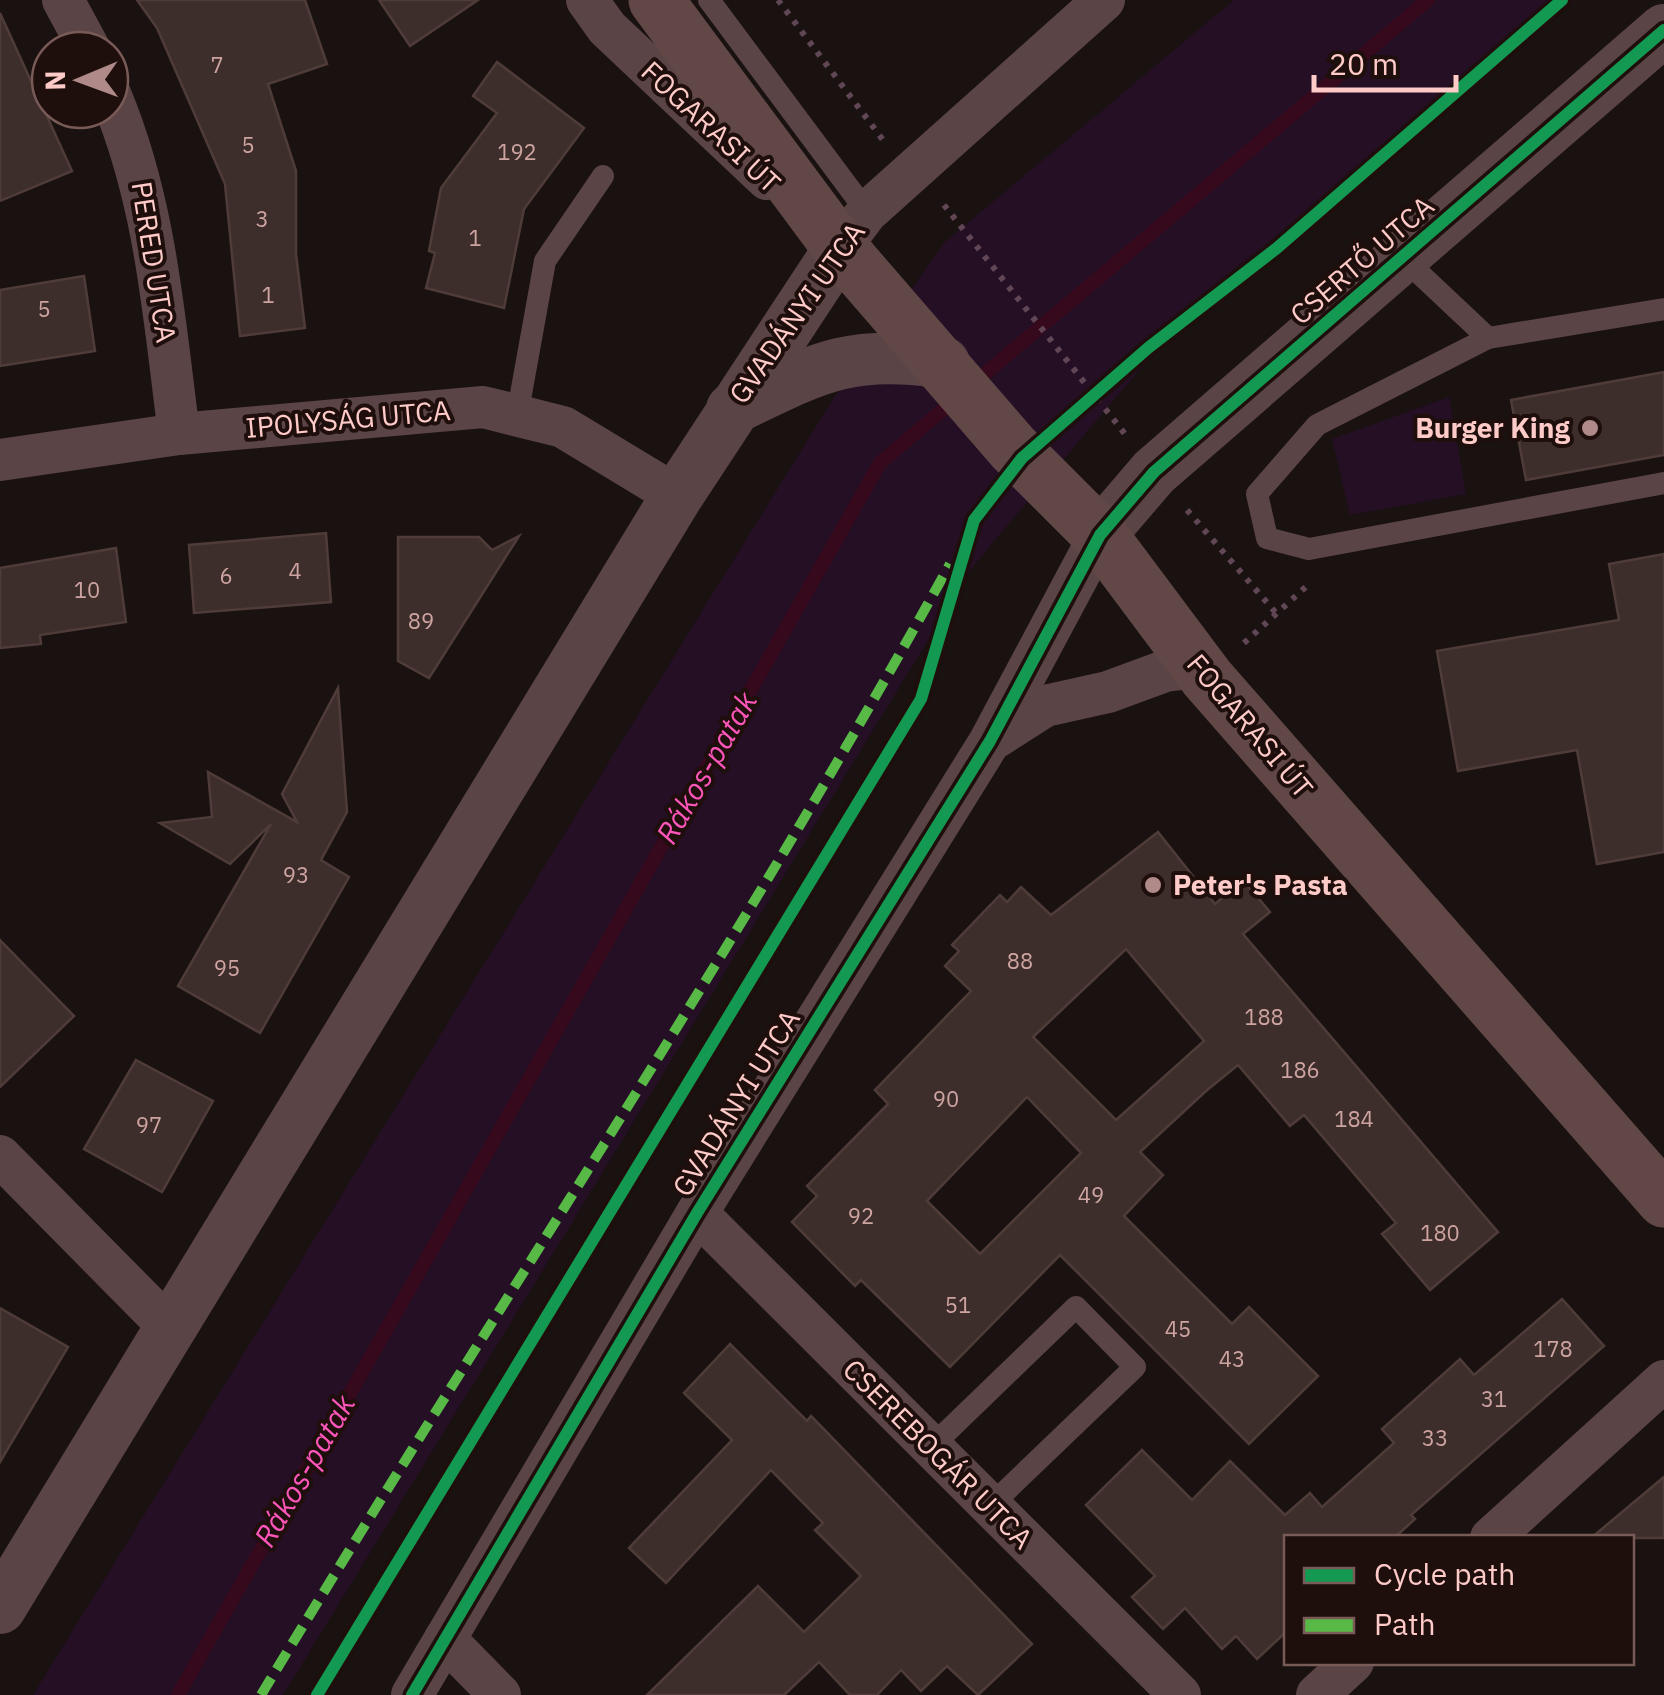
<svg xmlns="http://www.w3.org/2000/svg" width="1664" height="1695" font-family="'IBM Plex Sans',sans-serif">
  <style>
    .green { fill: #240f25 }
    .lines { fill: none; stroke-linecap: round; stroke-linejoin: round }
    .stream { stroke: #37091d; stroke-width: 14 }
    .building { fill: #3d2e2c; stroke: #4f3c39; stroke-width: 2.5; fill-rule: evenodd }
    .path { stroke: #614656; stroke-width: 6; stroke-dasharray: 5 8; stroke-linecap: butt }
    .service { stroke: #5b4445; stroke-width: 22 }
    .minor { stroke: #5b4445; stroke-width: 42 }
    .tertiary { stroke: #5b4445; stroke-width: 52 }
    .secondary { stroke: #614847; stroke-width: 55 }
    .quiet { stroke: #58b947; stroke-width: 10; stroke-dasharray: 20 10; stroke-linecap: butt }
    .cycleway-casing { stroke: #1e0e0c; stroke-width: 19 }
    .cycleway { stroke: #139951; stroke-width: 12 }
    .poi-dot { fill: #af8a88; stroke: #1e0e0c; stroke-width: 4 }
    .labels { text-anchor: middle; stroke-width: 8; stroke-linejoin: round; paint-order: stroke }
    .number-label { font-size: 22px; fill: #cea4a1 }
    .street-label { font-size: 28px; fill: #ffcbc8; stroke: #1e0e0c }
    .poi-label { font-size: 28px; font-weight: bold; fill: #ffcbc8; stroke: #1e0e0c; text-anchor: end }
    .water-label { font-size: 30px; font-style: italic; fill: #ff56bc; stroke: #1e0e0c }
  </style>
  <rect width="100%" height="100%" fill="#1a1210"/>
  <g class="green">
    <path d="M 1234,0 L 1574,0 L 1157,349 L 974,565 L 283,1695 L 33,1695 L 833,399 L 945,242 Z"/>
    <path d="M 1449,397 L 1466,494 L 1350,515 L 1332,439 Z"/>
  </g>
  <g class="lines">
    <g class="stream">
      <path d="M 974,383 L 1428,0"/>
      <path d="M 178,1695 L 880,463 L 958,397"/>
    </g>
  </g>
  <g class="building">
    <path d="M 137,0 L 305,0 L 327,64 L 268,84 L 296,171 L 296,254 L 305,328 L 240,336 L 225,184 L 157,28 Z"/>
    <path d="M 379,0 L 478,0 L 410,46 Z"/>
    <path d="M 0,13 L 72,171 L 0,201 Z"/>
    <path d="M 497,62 L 584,128 L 524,209 L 504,308 L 426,288 L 435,253 L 429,251 L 441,188 L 497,113 L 473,96 Z"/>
    <path d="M 84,276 L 95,351 L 0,366 L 0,290 Z"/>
    <path d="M 1664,372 L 1664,455 L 1526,480 L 1511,400 Z"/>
    <path d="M 326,533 L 331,602 L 194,613 L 189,545 Z"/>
    <path d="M 519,536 L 429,678 L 398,661 L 398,537 L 479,537 L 492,550 Z"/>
    <path d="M 116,548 L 126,622 L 40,635 L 41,644 L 0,648 L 0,568 Z"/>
    <path d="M 1664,554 L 1664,852 L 1597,864 L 1577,750 L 1458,771 L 1437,651 L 1619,620 L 1609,564 Z"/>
    <path d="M 338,688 L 347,812 L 321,860 L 349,877 L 260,1033 L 178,986 L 271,824 L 230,864 L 160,823 L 212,817 L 208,772 L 297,822 L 282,794 Z"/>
    <path d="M 1158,832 L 1215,904 L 1243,880 L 1270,912 L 1243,934 L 1498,1232 L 1430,1290 L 1382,1234 L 1396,1223 L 1304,1115 L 1290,1126 L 1238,1065 L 1206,1091 L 1140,1152 L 1163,1175 L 1124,1216 L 1232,1324 L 1249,1307 L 1318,1376 L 1249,1444 L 1060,1255 L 950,1367 L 861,1280 L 855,1286 L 792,1222 L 817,1196 L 807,1186 L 888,1104 L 875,1090 L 971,991 L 945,966 L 959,951 L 952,945 L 1000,895 L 1007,902 L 1021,887 L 1051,915 ZM 1126,949 L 1204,1041 L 1116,1120 L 1033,1037 ZM 1027,1097 L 1081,1153 L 980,1254 L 927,1201 Z"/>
    <path d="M 0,940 L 74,1016 L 0,1087 Z"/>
    <path d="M 136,1060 L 213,1101 L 162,1192 L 84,1149 Z"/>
    <path d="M 1562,1299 L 1604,1346 L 1411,1515 L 1415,1519 L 1394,1538 L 1286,1538 L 1286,1632 L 1257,1659 L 1236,1636 L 1222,1649 L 1185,1608 L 1163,1629 L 1132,1597 L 1155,1576 L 1086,1505 L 1142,1450 L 1192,1500 L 1230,1461 L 1285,1515 L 1310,1493 L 1322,1507 L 1394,1443 L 1382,1429 L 1460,1359 L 1474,1375 Z"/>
    <path d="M 0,1308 L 68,1347 L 0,1462 Z"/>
    <path d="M 730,1344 L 807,1421 L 811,1416 L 1032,1644 L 978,1695 L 947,1666 L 921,1691 L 901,1670 L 877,1695 L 850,1695 L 819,1662 L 784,1695 L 647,1695 L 758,1586 L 804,1632 L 861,1576 L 815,1530 L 823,1523 L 771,1470 L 666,1583 L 629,1548 L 732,1440 L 684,1393 Z"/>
    <path d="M 1664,1477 L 1664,1538 L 1591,1538 Z"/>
  </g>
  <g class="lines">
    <g class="path">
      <path d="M 778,0 L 883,140"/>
      <path d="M 944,205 L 1125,434"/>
      <path d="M 1187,510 L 1276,613"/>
      <path d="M 1244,643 L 1309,584"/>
    </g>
    <g class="service">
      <path d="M 709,0 L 867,212"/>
      <path d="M 1404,259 L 1488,338"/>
      <path d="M 1664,309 L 1488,338 L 1317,425 L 1257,494 L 1267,538 L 1309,549 L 1664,483"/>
      <path d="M 517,416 L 545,261 L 603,176"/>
      <path d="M 931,1447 L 1076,1307 L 1135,1367 L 990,1506"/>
    </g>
    <g class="minor">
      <path d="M 63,0 L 90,50"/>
      <path d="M 587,0 L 607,28 L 767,179"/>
      <path d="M 110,94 C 156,203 164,318 179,434"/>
      <path d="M 819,228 L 840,248 L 867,212 L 1104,0"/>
      <path d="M 0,460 L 179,434 L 483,407 L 563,427 L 677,496"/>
      <path d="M 995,738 L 1045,706 L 1108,692 L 1165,671 L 1199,667"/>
      <path d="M 0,1156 L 170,1328"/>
      <path d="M 697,1213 L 1180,1695"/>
      <path d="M 1491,1538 L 1664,1381"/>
      <path d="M 445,1639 L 500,1695"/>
      <path d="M 412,1695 L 697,1213 L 990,741 L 1100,535"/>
      <path d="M 1317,1695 L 1353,1662"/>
    </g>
    <g class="tertiary">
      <path d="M 732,409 C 815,369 849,348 944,363"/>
      <path d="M 1100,535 L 1154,472 L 1664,30"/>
      <path d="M 0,1608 L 677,496 L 840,248"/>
    </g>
    <path class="secondary" d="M 656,0 L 840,248 L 1013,448 L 1100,535 L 1207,678 L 1664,1200"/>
    <path class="quiet" d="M 261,1695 C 489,1317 737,951 950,564"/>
    <g class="cycleway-casing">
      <g id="cycleway">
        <path d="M 317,1695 L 921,699 L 974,520 L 1022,458 L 1148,348 L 1277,248 L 1562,0"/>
        <path d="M 412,1695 L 697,1213 L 990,741 L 1100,535 L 1154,472 L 1664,30"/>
      </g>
    </g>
    <use href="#cycleway" class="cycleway"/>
  </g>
  <g class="poi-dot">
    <circle cx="1590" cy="428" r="10"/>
    <circle cx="1153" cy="885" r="10"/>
  </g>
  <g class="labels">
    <g class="number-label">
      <text x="217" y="73">7</text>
      <text x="248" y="153">5</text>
      <text x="517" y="160">192</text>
      <text x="262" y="227">3</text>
      <text x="475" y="246">1</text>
      <text x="268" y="303">1</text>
      <text x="44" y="317">5</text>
      <text x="295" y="579">4</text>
      <text x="226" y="584">6</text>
      <text x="87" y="598">10</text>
      <text x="421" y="629">89</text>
      <text x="296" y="883">93</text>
      <text x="1020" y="969">88</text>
      <text x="227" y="976">95</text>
      <text x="1264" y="1025">188</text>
      <text x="1300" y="1078">186</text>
      <text x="946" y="1107">90</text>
      <text x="1354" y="1127">184</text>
      <text x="149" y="1133">97</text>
      <text x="1091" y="1203">49</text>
      <text x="861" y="1224">92</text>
      <text x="1440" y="1241">180</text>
      <text x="958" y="1313">51</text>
      <text x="1178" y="1337">45</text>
      <text x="1553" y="1357">178</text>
      <text x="1232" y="1367">43</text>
      <text x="1494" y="1407">31</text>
      <text x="1435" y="1446">33</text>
    </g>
    <g class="street-label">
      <text transform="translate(711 127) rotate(43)" y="10">FOGARASI ÚT</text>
      <text transform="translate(1362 260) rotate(-41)" y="10">CSERTŐ UTCA</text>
      <text transform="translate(154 262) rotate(81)" y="10">PERED UTCA</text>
      <text transform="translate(797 313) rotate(-55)" y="10">GVADÁNYI UTCA</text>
      <text transform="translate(348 419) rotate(-5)" y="10">IPOLYSÁG UTCA</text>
      <text transform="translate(1250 726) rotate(50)" y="10">FOGARASI ÚT</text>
      <text transform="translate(736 1103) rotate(-58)" y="10">GVADÁNYI UTCA</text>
      <text transform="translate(938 1454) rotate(45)" y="10">CSEREBOGÁR UTCA</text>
    </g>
    <g class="poi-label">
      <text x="1570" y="438">Burger King</text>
      <text x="1173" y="895" text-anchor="start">Peter's Pasta</text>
    </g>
    <g class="water-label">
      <text transform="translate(707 768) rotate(-60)" y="10">Rákos-patak</text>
      <text transform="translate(305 1471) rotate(-60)" y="10">Rákos-patak</text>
    </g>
  </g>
  <rect x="1284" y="1535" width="350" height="130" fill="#1e0e0c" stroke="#785a57" stroke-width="2.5"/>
  <rect x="1304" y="1568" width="50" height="15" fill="#139951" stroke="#785a57" stroke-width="2.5"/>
  <text x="1374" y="1585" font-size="30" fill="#ffcbc8">Cycle path</text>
  <rect x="1304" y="1618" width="50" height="15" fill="#58b947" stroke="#785a57" stroke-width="2.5"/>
  <text x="1374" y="1635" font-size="30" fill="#ffcbc8">Path</text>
  <g transform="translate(80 80) rotate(269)"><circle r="48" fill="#1e0e0c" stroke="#785a57" stroke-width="2.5"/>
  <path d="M0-8L18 38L0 25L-18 38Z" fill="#af8a88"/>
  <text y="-15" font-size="28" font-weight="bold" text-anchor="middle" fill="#ffcbc8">N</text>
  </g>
  <path d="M1314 75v15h142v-15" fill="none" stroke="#ffcbc8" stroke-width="5"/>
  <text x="1329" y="75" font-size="30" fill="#ffcbc8" stroke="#1e0e0c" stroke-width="8" paint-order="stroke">20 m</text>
</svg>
